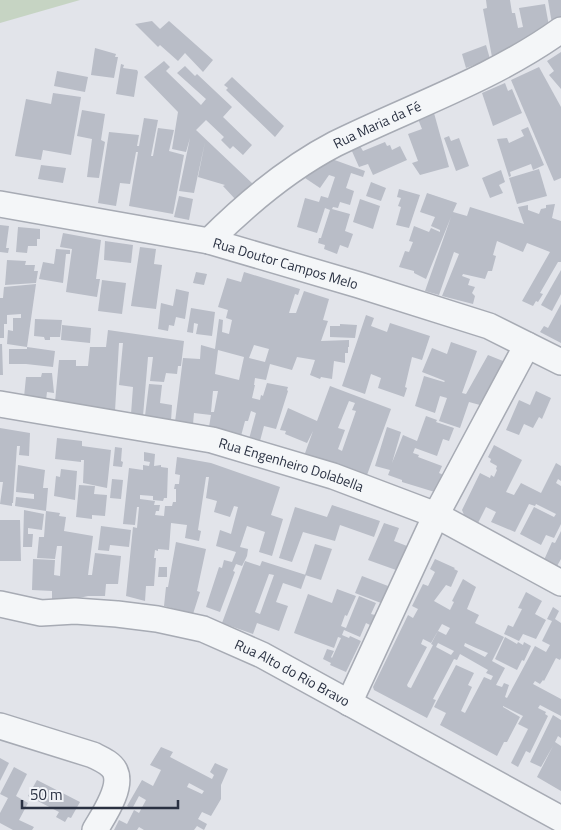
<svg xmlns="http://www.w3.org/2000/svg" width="561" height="830" font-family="'Titillium Web',sans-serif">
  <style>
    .green { fill: #c6d4c3 }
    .building { fill: #b9bdc7; fill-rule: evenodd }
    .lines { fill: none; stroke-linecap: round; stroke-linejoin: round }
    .minor-casing { stroke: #a7abb4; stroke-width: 28 }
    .minor { stroke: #f4f6f8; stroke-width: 25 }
    .labels { text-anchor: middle; stroke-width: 4; stroke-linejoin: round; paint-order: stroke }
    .street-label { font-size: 14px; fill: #2a3142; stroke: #f1f3f7 }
  </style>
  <rect width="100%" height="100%" fill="#e2e4ea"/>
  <path class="green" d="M 0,0 L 80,0 L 0,23 Z"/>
  <g class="building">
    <path d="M 486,0 L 510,0 L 512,13 L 515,13 L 518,28 L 523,27 L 519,8 L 545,4 L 549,26 L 492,57 L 483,9 L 487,8 Z"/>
    <path d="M 548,0 L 561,0 L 561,17 L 552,24 Z"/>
    <path d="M 152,21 L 160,29 L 169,21 L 213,60 L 203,72 L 185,53 L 178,61 L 160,45 L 158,47 L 135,24 Z"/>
    <path d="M 486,45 L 490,59 L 466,68 L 462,54 Z"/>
    <path d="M 95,48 L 116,54 L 115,57 L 118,57 L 114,78 L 91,75 Z"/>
    <path d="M 561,52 L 561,89 L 549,75 L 554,71 L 547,61 Z"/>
    <path d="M 164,61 L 170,67 L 166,71 L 201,105 L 206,99 L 177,73 L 185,66 L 195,76 L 197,74 L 232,107 L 223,117 L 252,145 L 243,155 L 233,146 L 230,149 L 221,140 L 224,137 L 206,120 L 196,130 L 253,184 L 236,200 L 223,186 L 225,185 L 198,177 L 205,142 L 194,193 L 179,191 L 190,138 L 186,152 L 172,149 L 178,112 L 144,77 Z"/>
    <path d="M 121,64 L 124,65 L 123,68 L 137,70 L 138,72 L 134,97 L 116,94 Z"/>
    <path d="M 539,67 L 561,107 L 561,178 L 554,181 L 511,80 Z"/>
    <path d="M 57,71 L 88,77 L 85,92 L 54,86 Z"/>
    <path d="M 232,77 L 284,126 L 275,137 L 226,90 L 228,88 L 224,85 Z"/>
    <path d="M 505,83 L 508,91 L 512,89 L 522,113 L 493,126 L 482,93 Z"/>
    <path d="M 53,93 L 81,97 L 71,155 L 43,150 L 41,160 L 15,156 L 26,99 L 51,104 Z"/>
    <path d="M 82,110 L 105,114 L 101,140 L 105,142 L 99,178 L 87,177 L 92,139 L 77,136 Z"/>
    <path d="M 434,113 L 449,167 L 420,175 L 412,163 L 418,161 L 408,134 L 422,129 L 418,119 Z"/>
    <path d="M 144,118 L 158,120 L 151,156 L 153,156 L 158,128 L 174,130 L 169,151 L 184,155 L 173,214 L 129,206 L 138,152 L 136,152 L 130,184 L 120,183 L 116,206 L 98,203 L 109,132 L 139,135 L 137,146 L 139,146 Z"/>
    <path d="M 528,127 L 544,165 L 533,170 L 531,164 L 510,172 L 511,176 L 509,177 L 497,139 L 507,138 L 509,143 L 524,136 L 521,130 Z"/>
    <path d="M 449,136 L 451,141 L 459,138 L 469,166 L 456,171 L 444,138 Z"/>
    <path d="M 385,142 L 387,146 L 390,145 L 392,150 L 400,146 L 407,160 L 373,175 L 368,164 L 359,167 L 351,149 L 360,146 L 363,151 Z"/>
    <path d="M 329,158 L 365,171 L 363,177 L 351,173 L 346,188 L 354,191 L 350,205 L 340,202 L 338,208 L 333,207 L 332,209 L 350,214 L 345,231 L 353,234 L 348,248 L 340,245 L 337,254 L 324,249 L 325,245 L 318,243 L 319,238 L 321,238 L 330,210 L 325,208 L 317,233 L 297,227 L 305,198 L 319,202 L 321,196 L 328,198 L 335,177 L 329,175 L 320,188 L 305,178 Z"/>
    <path d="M 41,165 L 66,168 L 63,183 L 38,179 Z"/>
    <path d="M 539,169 L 547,196 L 517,204 L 509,178 Z"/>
    <path d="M 501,170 L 505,182 L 499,185 L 503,193 L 490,198 L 482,178 Z"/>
    <path d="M 371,182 L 386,188 L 381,201 L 366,196 Z"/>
    <path d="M 399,189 L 420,195 L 409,228 L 396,225 L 401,207 L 398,206 L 401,198 L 397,197 Z"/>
    <path d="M 427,193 L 457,203 L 453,212 L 467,216 L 470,207 L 524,224 L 518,207 L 528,205 L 528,210 L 539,214 L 541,209 L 546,208 L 546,205 L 555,204 L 552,218 L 561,221 L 561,262 L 558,262 L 540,293 L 543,294 L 538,302 L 536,301 L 533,306 L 522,301 L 550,252 L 527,243 L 523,252 L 497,241 L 493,255 L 496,256 L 492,271 L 488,271 L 485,279 L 463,274 L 462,276 L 470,279 L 468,285 L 475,287 L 472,293 L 475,296 L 473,304 L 442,296 L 459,254 L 454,252 L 439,295 L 425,291 L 451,217 L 426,279 L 414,273 L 414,271 L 399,267 L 405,251 L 409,252 L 413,242 L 409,241 L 414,226 L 429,232 L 431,228 L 440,232 L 440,230 L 431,226 L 435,217 L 420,212 Z"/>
    <path d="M 179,196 L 193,199 L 189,220 L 174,217 Z"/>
    <path d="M 360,199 L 380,206 L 373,229 L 353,222 Z"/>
    <path d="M 0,225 L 9,226 L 6,248 L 9,248 L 8,253 L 0,252 Z"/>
    <path d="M 18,227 L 40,229 L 40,239 L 37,239 L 37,246 L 28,246 L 27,253 L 16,252 Z"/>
    <path d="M 63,233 L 101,240 L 96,279 L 100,279 L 97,297 L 66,292 L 72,249 L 60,247 Z"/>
    <path d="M 105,241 L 133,245 L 131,263 L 104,260 Z"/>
    <path d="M 140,247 L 156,249 L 154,264 L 162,265 L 156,309 L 131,306 Z"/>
    <path d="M 56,249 L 70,250 L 70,254 L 66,254 L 63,283 L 39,279 L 43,262 L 54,264 Z"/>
    <path d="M 7,260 L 26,261 L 25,265 L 35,265 L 34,271 L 38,271 L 36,283 L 5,285 Z"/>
    <path d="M 561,270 L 561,294 L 552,311 L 541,305 Z"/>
    <path d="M 196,272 L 207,274 L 204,285 L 193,283 Z"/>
    <path d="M 244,272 L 300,289 L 298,295 L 295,294 L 289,313 L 296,313 L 304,291 L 329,299 L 323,320 L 328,321 L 321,341 L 349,340 L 349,347 L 348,347 L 348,353 L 345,353 L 345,363 L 334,361 L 332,379 L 321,377 L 320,379 L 310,375 L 315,360 L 297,357 L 292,370 L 270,364 L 266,380 L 255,378 L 254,385 L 255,385 L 252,398 L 260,400 L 261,395 L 263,396 L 267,383 L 288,387 L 287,390 L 288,391 L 276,429 L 264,426 L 260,441 L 249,439 L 256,413 L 251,411 L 248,421 L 245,421 L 241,436 L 209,427 L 211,415 L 194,413 L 193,424 L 175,422 L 183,358 L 200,359 L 201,345 L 215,349 L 219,319 L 223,320 L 222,332 L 229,334 L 232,320 L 226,318 L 228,310 L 218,307 L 227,278 L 241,282 ZM 254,345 L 269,349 L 265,362 L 249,358 ZM 218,350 L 244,357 L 239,380 L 215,374 ZM 213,391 L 218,391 L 214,412 L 211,412 Z"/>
    <path d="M 102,280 L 126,283 L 122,314 L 98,311 Z"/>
    <path d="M 36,284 L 27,347 L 7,344 L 8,330 L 13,331 L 13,318 L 21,318 L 21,314 L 7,315 L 7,324 L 4,324 L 4,338 L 0,338 L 0,298 L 3,298 L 4,287 Z"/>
    <path d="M 176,289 L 189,292 L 185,319 L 176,317 L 174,326 L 169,325 L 168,331 L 158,329 L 161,303 L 173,306 Z"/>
    <path d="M 561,304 L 561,343 L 540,332 L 544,326 L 548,328 Z"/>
    <path d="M 191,308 L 215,312 L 212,336 L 196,334 L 198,324 L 194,323 L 193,333 L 187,332 Z"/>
    <path d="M 366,315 L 374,318 L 371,326 L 387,332 L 390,323 L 430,336 L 422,360 L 412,357 L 405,387 L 407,388 L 404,397 L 378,388 L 381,378 L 371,374 L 365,394 L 342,386 Z"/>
    <path d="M 35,319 L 62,320 L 60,337 L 50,337 L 50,340 L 45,340 L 44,337 L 34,336 Z"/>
    <path d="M 340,324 L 357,325 L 355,338 L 330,337 L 330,326 L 340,326 Z"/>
    <path d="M 62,325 L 91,328 L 90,343 L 61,340 Z"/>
    <path d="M 108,330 L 184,341 L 181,366 L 178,366 L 177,374 L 166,373 L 164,382 L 150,381 L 153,357 L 148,357 L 143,416 L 131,414 L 133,387 L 119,385 L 123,343 L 119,343 L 115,411 L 55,402 L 59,360 L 76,360 L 76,366 L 88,366 L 90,347 L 106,347 Z"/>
    <path d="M 451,342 L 477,351 L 462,393 L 466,394 L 488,355 L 503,361 L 501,367 L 480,405 L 469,402 L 460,428 L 439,421 L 447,398 L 440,396 L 435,413 L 415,406 L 424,376 L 444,382 L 445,381 L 422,372 L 432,348 L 447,354 Z"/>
    <path d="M 0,344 L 2,344 L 3,375 L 0,375 Z"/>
    <path d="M 27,347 L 55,351 L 53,367 L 26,364 L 9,364 L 9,349 L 27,349 Z"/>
    <path d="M 42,373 L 52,373 L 54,393 L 47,392 L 46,400 L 24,397 L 26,377 L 41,377 Z"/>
    <path d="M 149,384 L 162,385 L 160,403 L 172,405 L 171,421 L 145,416 Z"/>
    <path d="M 330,386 L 391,409 L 367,475 L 304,456 L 313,431 L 307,443 L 285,434 L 286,431 L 280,430 L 288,408 L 317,421 ZM 349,401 L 355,403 L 352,410 L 356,411 L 342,451 L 338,449 L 345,430 L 338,428 Z"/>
    <path d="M 536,391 L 551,398 L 542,419 L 539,417 L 533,428 L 524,424 L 519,435 L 506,430 L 519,400 L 530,405 Z"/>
    <path d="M 426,416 L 437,420 L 436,422 L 454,428 L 449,441 L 443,439 L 437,456 L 415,448 L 413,453 L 419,455 L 418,457 L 442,466 L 439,473 L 446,476 L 438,493 L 402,482 L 402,480 L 388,475 L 390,470 L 375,466 L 387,427 L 401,432 L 392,463 L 403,435 L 417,441 Z"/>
    <path d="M 0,428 L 30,433 L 29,456 L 19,455 L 20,446 L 17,446 L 13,503 L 12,503 L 12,506 L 0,504 L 3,482 L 0,482 Z"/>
    <path d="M 57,438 L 82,441 L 82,446 L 111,450 L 107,488 L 83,483 L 84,460 L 81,460 L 81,462 L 55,459 Z"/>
    <path d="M 494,445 L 522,460 L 506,492 L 514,495 L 521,483 L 541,493 L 556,463 L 561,466 L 561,481 L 558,479 L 556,483 L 561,486 L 561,524 L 554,538 L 546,535 L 541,545 L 520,534 L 534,507 L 554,517 L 556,514 L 536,504 L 535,506 L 529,504 L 515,532 L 491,522 L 496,512 L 486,507 L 478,523 L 464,515 L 462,510 L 480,473 L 490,478 L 491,475 L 494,477 L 497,470 L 496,469 L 497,466 L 490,462 L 491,459 L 488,457 Z"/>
    <path d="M 115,447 L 122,448 L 121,461 L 123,462 L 122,467 L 113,466 Z"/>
    <path d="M 144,452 L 155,454 L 154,466 L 161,465 L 161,467 L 168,468 L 167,498 L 164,498 L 163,501 L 153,500 L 153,496 L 140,495 L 140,499 L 155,501 L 154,505 L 160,505 L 159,511 L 156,511 L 155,515 L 164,516 L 165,506 L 172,506 L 173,502 L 176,502 L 176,489 L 174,489 L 175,484 L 179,484 L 180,475 L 175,474 L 177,457 L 211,463 L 280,487 L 271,515 L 283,519 L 272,556 L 259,552 L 265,532 L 247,526 L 240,547 L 248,549 L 247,556 L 242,566 L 236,564 L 233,571 L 235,572 L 220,612 L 206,607 L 219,567 L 222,568 L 224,560 L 232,562 L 236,552 L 216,546 L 220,530 L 231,534 L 238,507 L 234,506 L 230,517 L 214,512 L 217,501 L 206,498 L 209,477 L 206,477 L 198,530 L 201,531 L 199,541 L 185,538 L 187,525 L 171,523 L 169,550 L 158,549 L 158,551 L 155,550 L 154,558 L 156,558 L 154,586 L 146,586 L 145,601 L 126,596 L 133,527 L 137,528 L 139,507 L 137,507 L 135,525 L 123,524 L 129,468 L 143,470 L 143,465 L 149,466 L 150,462 L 144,461 Z"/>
    <path d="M 18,465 L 45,470 L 43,488 L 48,488 L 46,511 L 15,506 L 16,497 L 34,499 L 34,494 L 16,492 Z"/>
    <path d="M 61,469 L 77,471 L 75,500 L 54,496 L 56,476 L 60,477 Z"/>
    <path d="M 112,479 L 123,480 L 121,499 L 110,498 Z"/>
    <path d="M 79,485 L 95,486 L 94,494 L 107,495 L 105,516 L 92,515 L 92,519 L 76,517 Z"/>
    <path d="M 332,505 L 380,521 L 374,537 L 340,525 L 335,541 L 303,532 L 292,562 L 279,558 L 295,507 L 327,517 Z"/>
    <path d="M 24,510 L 44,514 L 42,530 L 28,528 L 28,534 L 33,534 L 32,547 L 23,547 Z"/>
    <path d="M 46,511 L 60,513 L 59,516 L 66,517 L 64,531 L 93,536 L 88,575 L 92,575 L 95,553 L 121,556 L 118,584 L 106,584 L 105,596 L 88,596 L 52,604 L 52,591 L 32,590 L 33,559 L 55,560 L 54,575 L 60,576 L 62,546 L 57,546 L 55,559 L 37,558 L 39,537 L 44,537 Z"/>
    <path d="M 0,520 L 20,520 L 21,561 L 0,561 Z"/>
    <path d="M 384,523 L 399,528 L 394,541 L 407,546 L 396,570 L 368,560 Z"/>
    <path d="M 101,526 L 131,530 L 129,547 L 110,545 L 109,551 L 98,550 Z"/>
    <path d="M 561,531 L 561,559 L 557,566 L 544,560 L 552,542 L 555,543 Z"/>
    <path d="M 176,542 L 206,549 L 197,591 L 200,592 L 193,614 L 164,606 L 166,587 L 168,587 Z"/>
    <path d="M 315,544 L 332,549 L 321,580 L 305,575 Z"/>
    <path d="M 435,559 L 455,568 L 454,569 L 458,571 L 451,587 L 446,585 L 434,601 L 450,610 L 454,602 L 452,601 L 463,579 L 476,587 L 467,609 L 479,615 L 475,623 L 504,637 L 492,661 L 505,668 L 496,685 L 502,687 L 504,683 L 509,685 L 505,697 L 507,698 L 535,646 L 546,652 L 550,645 L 542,641 L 552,621 L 547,619 L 553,607 L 559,611 L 555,619 L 561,623 L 561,658 L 560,660 L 556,658 L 544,681 L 543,680 L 540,684 L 535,681 L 533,684 L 561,699 L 561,716 L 540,705 L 538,708 L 546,712 L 545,714 L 548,716 L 530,753 L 526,751 L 518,767 L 511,763 L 528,729 L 518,724 L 523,716 L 503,706 L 503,707 L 520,717 L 507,742 L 504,742 L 497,756 L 440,725 L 446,713 L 434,707 L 456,665 L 474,673 L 468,685 L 472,687 L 461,711 L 465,713 L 484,677 L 491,680 L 493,676 L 486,673 L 488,670 L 460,654 L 457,660 L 454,659 L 433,699 L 436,700 L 427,718 L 374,690 L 373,687 L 408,615 L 413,618 L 418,609 L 412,606 L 423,584 L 428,586 L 435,572 L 430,569 ZM 442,624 L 450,628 L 446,635 L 438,631 L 431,644 L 433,645 L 411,688 L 408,687 L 407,685 L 427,647 L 421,644 L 423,639 L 431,643 ZM 438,643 L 454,651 L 451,655 L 436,647 ZM 465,643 L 476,648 L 488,653 L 485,657 L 464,646 Z"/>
    <path d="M 245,561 L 260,566 L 262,561 L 306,575 L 301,589 L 283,583 L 276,602 L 288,606 L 279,631 L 257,623 L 253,634 L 222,623 ZM 269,574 L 274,575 L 260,614 L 255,612 Z"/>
    <path d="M 159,567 L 167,567 L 167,577 L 158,577 Z"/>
    <path d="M 362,576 L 388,586 L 381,603 L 355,593 Z"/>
    <path d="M 337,589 L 356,596 L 347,616 L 345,615 L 341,626 L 346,628 L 359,596 L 376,603 L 371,614 L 375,615 L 370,625 L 366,623 L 360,637 L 344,630 L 342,635 L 349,638 L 350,636 L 361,641 L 346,672 L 330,665 L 331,663 L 323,659 L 327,649 L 334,651 L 331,657 L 332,658 L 341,638 L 338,637 L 334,648 L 294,633 L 308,594 L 332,603 Z"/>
    <path d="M 526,592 L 542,601 L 535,614 L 546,620 L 536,639 L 523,634 L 519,641 L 504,634 L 508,625 L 513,627 L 522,609 L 518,608 Z"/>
    <path d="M 505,637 L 517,644 L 518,642 L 523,645 L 524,642 L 531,646 L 524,661 L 522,660 L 517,670 L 495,659 Z"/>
    <path d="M 553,715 L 561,720 L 561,738 L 558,736 L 555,742 L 561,746 L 561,791 L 537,777 L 553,746 L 541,767 L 530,762 Z"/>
    <path d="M 161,747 L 173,752 L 170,757 L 212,779 L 214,775 L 210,772 L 215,763 L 228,769 L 221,785 L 221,799 L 211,816 L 202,812 L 198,819 L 207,824 L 204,830 L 197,826 L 194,830 L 144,830 L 139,827 L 137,830 L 114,830 L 119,820 L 127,824 L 134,810 L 139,813 L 146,800 L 139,796 L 132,809 L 127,806 L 142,780 L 153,786 L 161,770 L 150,765 ZM 189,783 L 204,791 L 202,794 L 187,787 Z"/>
    <path d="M 0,758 L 9,763 L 0,781 Z"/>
    <path d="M 14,767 L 27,774 L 16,796 L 28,803 L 19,820 L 34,827 L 32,830 L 13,830 L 0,823 L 0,813 L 8,798 L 0,794 Z"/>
    <path d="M 37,780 L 80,802 L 71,818 L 68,817 L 65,822 L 56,817 L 59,812 L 28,796 Z"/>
  </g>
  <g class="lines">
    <g class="minor-casing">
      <g id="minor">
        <path id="s1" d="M 0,204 L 209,241 L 359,285 L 489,326 L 561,362"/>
        <path id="s2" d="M 209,241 C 247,203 287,169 335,144 C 410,107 493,79 561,30"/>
        <path id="s3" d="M 0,404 L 212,440 L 333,476 L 436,515 L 561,583"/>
        <path id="s4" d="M 0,604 L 41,613 L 75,611 L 117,614 L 157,619 L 203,629 L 262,655 L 561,819"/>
        <path d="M 349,703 L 436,515 L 527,345"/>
        <path d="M 0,726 L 93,755 C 101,759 111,763 115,771 C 123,788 103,816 95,830"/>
      </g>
    </g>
    <use href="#minor" class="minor"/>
  </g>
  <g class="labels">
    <g class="street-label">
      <text dy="5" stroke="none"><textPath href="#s2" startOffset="206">Rua Maria da Fé</textPath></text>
      <text dy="5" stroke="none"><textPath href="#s1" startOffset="292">Rua Doutor Campos Melo</textPath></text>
      <text dy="5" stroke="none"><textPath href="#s3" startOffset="298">Rua Engenheiro Dolabella</textPath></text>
      <text dy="5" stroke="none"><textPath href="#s4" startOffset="305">Rua Alto do Rio Bravo</textPath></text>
    </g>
  </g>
  <path d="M22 800v8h156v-8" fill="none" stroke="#2a3142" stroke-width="2.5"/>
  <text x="30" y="800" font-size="15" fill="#2a3142" stroke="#f1f3f7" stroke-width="4" paint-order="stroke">50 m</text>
</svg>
